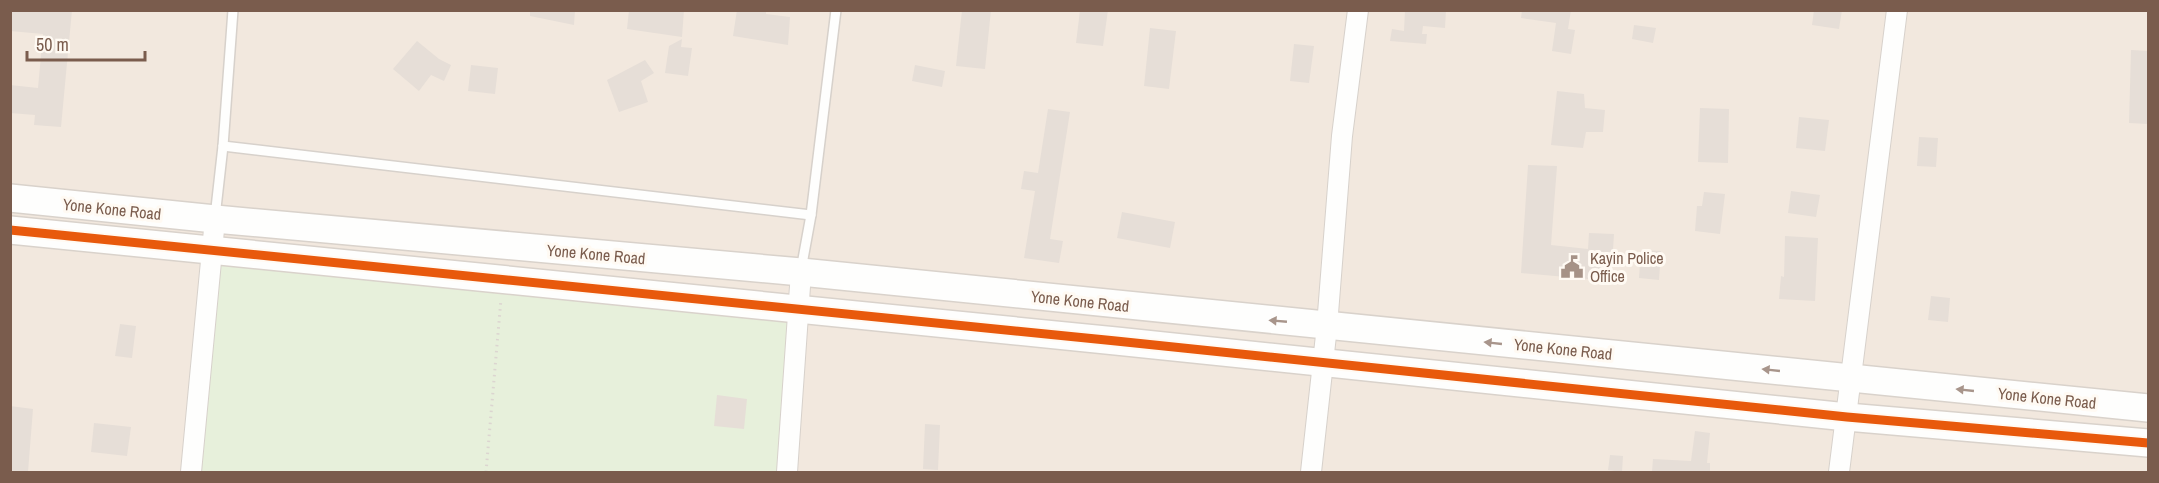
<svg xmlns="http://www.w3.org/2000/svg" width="2159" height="483" font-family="'Archivo Narrow',sans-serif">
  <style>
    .residential { fill: #f2e8de }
    .green { fill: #e7f0db }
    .building { fill: #e6ded7 }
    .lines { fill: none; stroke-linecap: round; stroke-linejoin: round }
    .lane-casing { stroke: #d7d1cb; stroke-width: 12 }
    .street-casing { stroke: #d7d1cb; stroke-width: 22 }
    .secondary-casing { stroke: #d9d2cb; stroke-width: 30 }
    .path { stroke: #dcd5d0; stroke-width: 3; stroke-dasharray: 1.5 4.5; stroke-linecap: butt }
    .lane { stroke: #fefefd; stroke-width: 9 }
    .street { stroke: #fefefd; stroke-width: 20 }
    .secondary { stroke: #fefefd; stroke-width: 27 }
    .cycleway-casing { stroke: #fffaf3; stroke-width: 13 }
    .cycleway { stroke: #e8590c; stroke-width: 9 }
    .oneway { fill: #a8958b }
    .labels { text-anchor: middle; stroke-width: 6; stroke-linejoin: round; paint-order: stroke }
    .street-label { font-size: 16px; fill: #7a5c4d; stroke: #fffaf3 }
    .poi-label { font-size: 16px; fill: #7a5c4d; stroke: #fffaf3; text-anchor: start }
  </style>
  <rect width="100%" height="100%" fill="#f9f5f0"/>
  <rect class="residential" x="11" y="11" width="2137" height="461"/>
  <path class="green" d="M 211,251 L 797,308 L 781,472 L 191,472 Z"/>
  <g class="building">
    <path d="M 10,10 L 72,10 L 61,127 L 34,125 L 35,115 L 10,113 L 10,85 L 38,88 L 43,34 L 10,31 Z"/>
    <path d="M 530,10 L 575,10 L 574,25 L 530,16 Z"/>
    <path d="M 629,10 L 684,10 L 682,37 L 627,29 Z"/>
    <path d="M 737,10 L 766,10 L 766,14 L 790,17 L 788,45 L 733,36 Z"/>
    <path d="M 962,10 L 991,10 L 985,69 L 956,66 Z"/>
    <path d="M 1080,10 L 1108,10 L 1103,46 L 1076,43 Z"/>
    <path d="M 1405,10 L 1446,10 L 1445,28 L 1423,26 L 1422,34 L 1427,34 L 1426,44 L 1390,41 L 1392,29 L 1404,31 Z"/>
    <path d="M 1522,10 L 1571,10 L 1568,29 L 1575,30 L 1571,54 L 1552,51 L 1556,23 L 1521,18 Z"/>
    <path d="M 1814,10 L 1842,10 L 1839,29 L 1812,25 Z"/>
    <path d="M 1634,25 L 1656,28 L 1653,43 L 1632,39 Z"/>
    <path d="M 1150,28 L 1176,31 L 1169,89 L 1144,86 Z"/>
    <path d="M 682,39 L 681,47 L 692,48 L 688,76 L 665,73 L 669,46 Z"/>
    <path d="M 417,41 L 439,59 L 451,65 L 444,81 L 431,75 L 419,91 L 393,69 Z"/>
    <path d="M 1294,44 L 1314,46 L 1309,83 L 1290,81 Z"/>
    <path d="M 2131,50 L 2148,51 L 2148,124 L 2129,123 Z"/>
    <path d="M 645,60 L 654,73 L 641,81 L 648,102 L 619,112 L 607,80 Z"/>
    <path d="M 471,65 L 498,68 L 495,94 L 468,91 Z"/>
    <path d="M 915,65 L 945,71 L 942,87 L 912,81 Z"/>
    <path d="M 1557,91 L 1584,94 L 1585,108 L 1605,110 L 1603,132 L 1586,132 L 1583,148 L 1551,145 Z"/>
    <path d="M 1700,108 L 1729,109 L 1728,163 L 1698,162 Z"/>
    <path d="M 1048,109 L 1070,112 L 1050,239 L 1063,241 L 1059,263 L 1024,258 L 1035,191 L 1021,189 L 1024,171 L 1038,173 Z"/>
    <path d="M 1799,117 L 1829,120 L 1825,151 L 1796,148 Z"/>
    <path d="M 1919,137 L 1938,138 L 1936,167 L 1917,166 Z"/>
    <path d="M 1528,165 L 1557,166 L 1551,245 L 1588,249 L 1589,233 L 1614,234 L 1611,281 L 1521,273 Z"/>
    <path d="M 1791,191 L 1820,195 L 1816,217 L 1788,213 Z"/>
    <path d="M 1704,192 L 1725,194 L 1720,234 L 1695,231 L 1697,206 L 1702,206 Z"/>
    <path d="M 1122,212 L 1175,222 L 1170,248 L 1117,238 Z"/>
    <path d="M 1785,236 L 1818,238 L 1815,301 L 1779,299 L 1781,276 L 1784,277 Z"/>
    <path d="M 1641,250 L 1661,251 L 1659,280 L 1639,278 Z"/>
    <path d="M 1931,296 L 1950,298 L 1948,322 L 1928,320 Z"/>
    <path d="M 120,324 L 136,326 L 132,358 L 115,356 Z"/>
    <path d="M 717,395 L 747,399 L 744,429 L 714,426 Z"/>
    <path d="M 10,406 L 33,409 L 28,472 L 10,472 Z"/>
    <path d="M 94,423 L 131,427 L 127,456 L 91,452 Z"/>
    <path d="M 925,424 L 940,425 L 938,470 L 923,469 Z"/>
    <path d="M 1695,431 L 1710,433 L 1707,463 L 1710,463 L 1710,472 L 1652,472 L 1653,459 L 1691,461 Z"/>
    <path d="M 1610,455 L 1623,456 L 1622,472 L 1608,470 Z"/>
  </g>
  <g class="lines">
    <g class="lane-casing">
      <g id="lane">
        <path d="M 223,146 L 811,215"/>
        <path d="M 215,217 L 223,146 L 233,10"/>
        <path d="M 801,270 L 811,215 L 836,10"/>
      </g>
    </g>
    <g class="street-casing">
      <g id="street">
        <path d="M 191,472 L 215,219"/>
        <path d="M 787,472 L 801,272"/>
        <path d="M 1311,472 L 1327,326 L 1342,136 L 1358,10"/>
        <path d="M 1839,472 L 1897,10"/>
      </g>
    </g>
    <g class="secondary-casing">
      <g id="secondary">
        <path d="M 10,198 L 215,219 L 801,272 L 2148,408"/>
        <path d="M 10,230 L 1116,341 L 1847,417 L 2148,443"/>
      </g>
    </g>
    <path class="path" d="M 486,472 L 501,299"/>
    <use href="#lane" class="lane"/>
    <use href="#street" class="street"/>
    <use href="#secondary" class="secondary"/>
    <g class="cycleway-casing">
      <path id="cycleway" d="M 10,230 L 1116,341 L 1847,417 L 2148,443"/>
    </g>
    <use href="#cycleway" class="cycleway"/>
  </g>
  <defs><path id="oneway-solid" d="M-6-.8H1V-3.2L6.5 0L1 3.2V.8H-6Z" transform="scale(1.5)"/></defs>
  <g class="oneway">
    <use href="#oneway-solid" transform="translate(1278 321) rotate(-175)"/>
    <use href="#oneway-solid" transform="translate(1493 343) rotate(-174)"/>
    <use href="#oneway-solid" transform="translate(1771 370) rotate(-174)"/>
    <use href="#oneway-solid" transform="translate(1965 390) rotate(-174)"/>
  </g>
  <defs>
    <g id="civic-bare" transform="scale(1.8)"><path d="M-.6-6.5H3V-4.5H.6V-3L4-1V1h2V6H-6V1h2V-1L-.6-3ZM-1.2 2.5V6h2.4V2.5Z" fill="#a69286" stroke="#fffaf3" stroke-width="2.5" paint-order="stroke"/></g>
  </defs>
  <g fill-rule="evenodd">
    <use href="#civic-bare" x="1572" y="267"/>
  </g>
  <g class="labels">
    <g class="street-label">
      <text transform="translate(112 209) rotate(6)" y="6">Yone Kone Road</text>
      <text transform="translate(596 254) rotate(5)" y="6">Yone Kone Road</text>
      <text transform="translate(1080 301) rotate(6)" y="6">Yone Kone Road</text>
      <text transform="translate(1563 349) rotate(6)" y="6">Yone Kone Road</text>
      <text transform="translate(2047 398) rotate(6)" y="6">Yone Kone Road</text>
    </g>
    <g class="poi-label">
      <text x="1590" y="264">Kayin Police<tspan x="1590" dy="18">Office</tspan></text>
    </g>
  </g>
  <rect width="2159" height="483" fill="none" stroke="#7a5c4d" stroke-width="24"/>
  <path d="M27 51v9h118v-9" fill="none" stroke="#7a5c4d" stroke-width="3"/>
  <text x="36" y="51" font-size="18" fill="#7a5c4d" stroke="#fffaf3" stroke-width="4.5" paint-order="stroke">50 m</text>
</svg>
